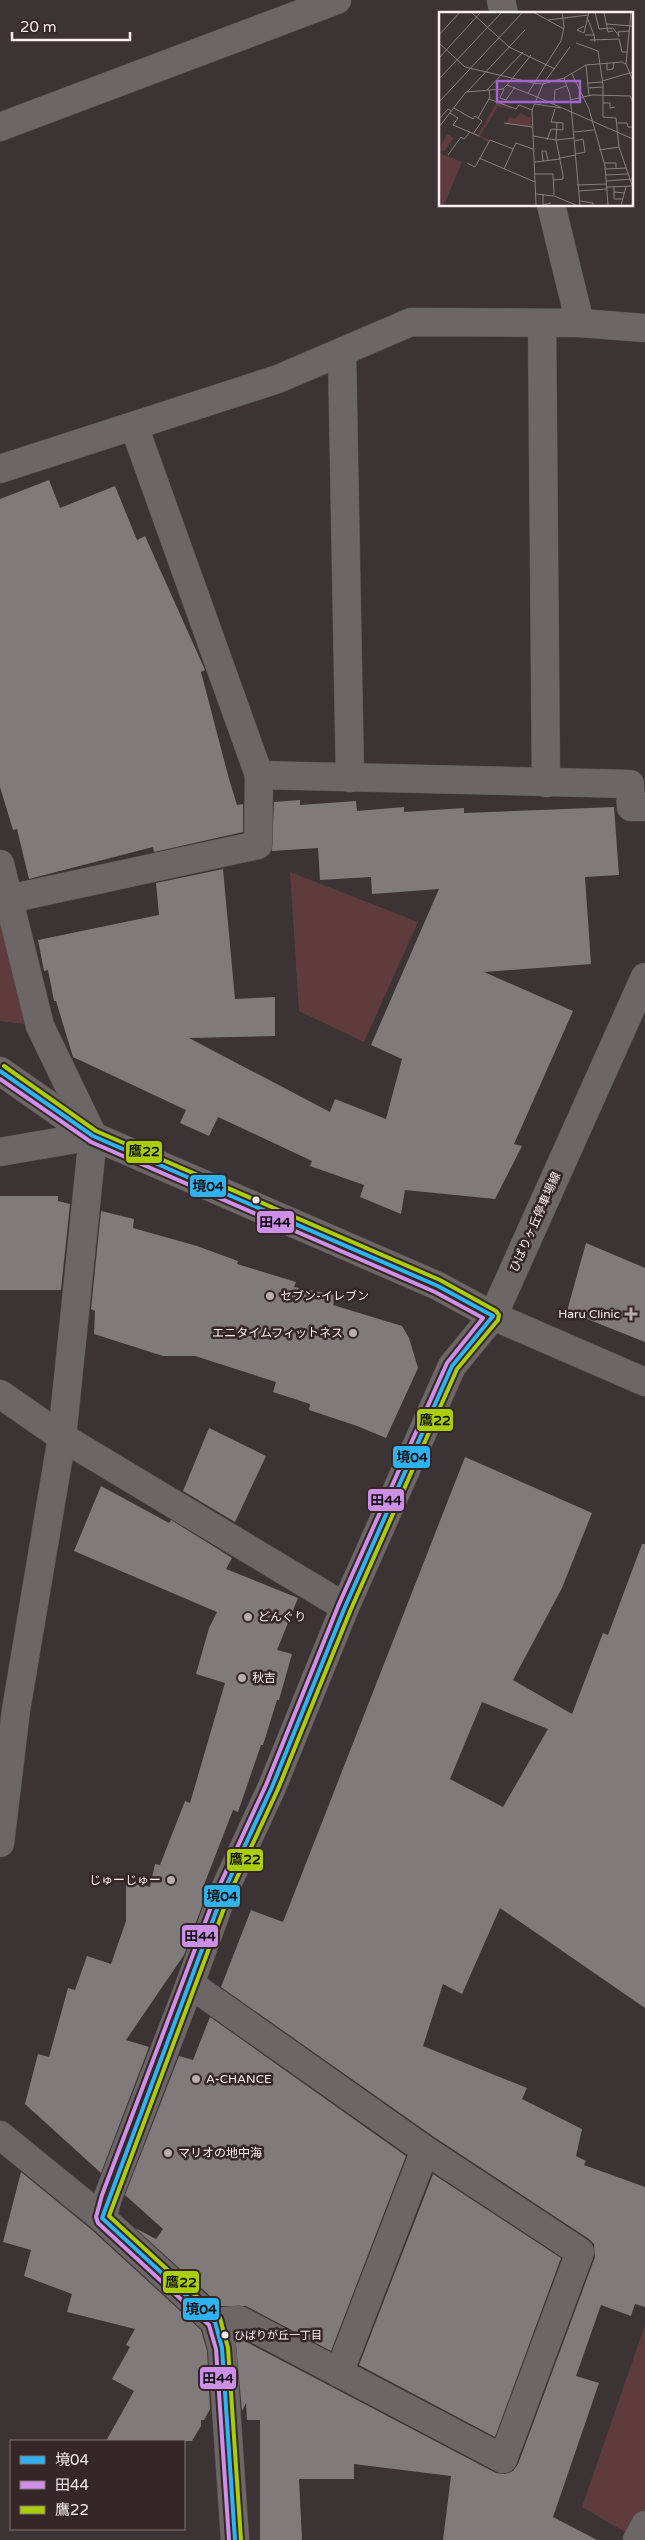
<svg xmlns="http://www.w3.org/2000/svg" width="645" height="2540" font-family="'Varela Round','Noto Sans JP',sans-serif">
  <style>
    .green { fill: #5e3c3e }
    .building { fill: #817a7a; fill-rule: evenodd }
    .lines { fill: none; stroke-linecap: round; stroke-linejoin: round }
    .minor-casing { stroke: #5a5353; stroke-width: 29 }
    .tertiary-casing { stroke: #5a5353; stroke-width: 29 }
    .secondary-casing { stroke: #5a5353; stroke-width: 29 }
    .minor { stroke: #6c6666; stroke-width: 28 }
    .tertiary { stroke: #6c6666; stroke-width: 28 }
    .secondary { stroke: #6c6666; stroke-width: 28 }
    .bus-1-casing { stroke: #352627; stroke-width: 8 }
    .bus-2-casing { stroke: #352627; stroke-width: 8 }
    .bus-3-casing { stroke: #352627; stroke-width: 8 }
    .bus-1 { stroke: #2db3f1; stroke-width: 4 }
    .bus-2 { stroke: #ce8fe9; stroke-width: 4 }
    .bus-3 { stroke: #abcd03; stroke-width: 4 }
    .bus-dot { fill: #f9eff0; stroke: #352627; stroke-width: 2 }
    .poi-dot { fill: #b7aeae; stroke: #352627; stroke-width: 2 }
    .labels { text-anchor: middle; stroke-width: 5; stroke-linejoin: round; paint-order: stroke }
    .bus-label { font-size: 11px; fill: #f9eff0; stroke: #352627; text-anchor: start }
    .street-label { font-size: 12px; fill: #f9eff0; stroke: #352627 }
    .poi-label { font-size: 12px; fill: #f9eff0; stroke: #352627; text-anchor: start }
    .inset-road { fill: none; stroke: #887f7f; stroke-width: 1 }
    .view { fill: #a166ce; fill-opacity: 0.15; stroke: #a166ce; stroke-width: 2.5 }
    .inset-edge { fill: none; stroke: #f9eff0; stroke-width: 2.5 }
    .line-badge { stroke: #352627; stroke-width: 2 }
    .pale-badge-label { font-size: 14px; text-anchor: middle; font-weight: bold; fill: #111 }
  </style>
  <rect width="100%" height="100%" fill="#3c3434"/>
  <g class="green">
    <path d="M 0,864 L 40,1026 L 0,1021 Z"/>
    <path d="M 290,872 L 418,922 L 364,1042 L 299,1011 Z"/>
    <path d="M 645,2325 L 645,2540 L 639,2540 L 582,2507 Z"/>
  </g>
  <g class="building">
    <path d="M 49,480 L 60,508 L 115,486 L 137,540 L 145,536 L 205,670 L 201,672 L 229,779 L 237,805 L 243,804 L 243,832 L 154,852 L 153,847 L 29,879 L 17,829 L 13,830 L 0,787 L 0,499 Z"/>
    <path d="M 300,800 L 300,805 L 356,801 L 357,811 L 404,807 L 404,812 L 464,808 L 464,813 L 614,807 L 619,875 L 585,877 L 591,964 L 484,972 L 573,1011 L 514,1144 L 522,1146 L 495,1199 L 405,1190 L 401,1214 L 360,1197 L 364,1185 L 310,1166 L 312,1161 L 218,1117 L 209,1136 L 180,1123 L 186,1110 L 73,1057 L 56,1001 L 54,1001 L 48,970 L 44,971 L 38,940 L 159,915 L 156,883 L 223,869 L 235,999 L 275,997 L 275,1036 L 189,1038 L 330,1112 L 335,1099 L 386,1119 L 402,1059 L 371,1045 L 439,889 L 372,894 L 371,877 L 320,880 L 318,848 L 272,851 L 274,802 Z"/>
    <path d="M 0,1196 L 58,1196 L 58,1201 L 70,1204 L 61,1290 L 0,1290 Z"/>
    <path d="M 101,1211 L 134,1219 L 133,1228 L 197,1246 L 238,1261 L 237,1264 L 296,1282 L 294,1287 L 335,1295 L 333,1305 L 402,1326 L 409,1338 L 418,1368 L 386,1438 L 357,1426 L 309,1410 L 310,1404 L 273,1392 L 276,1382 L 195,1356 L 163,1356 L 94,1334 L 95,1311 L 91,1309 Z"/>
    <path d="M 586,1243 L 645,1268 L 645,1342 L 567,1311 Z"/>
    <path d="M 209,1428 L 266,1456 L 235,1522 L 183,1491 Z"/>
    <path d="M 465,1457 L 592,1513 L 562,1588 L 513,1680 L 572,1714 L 603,1633 L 608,1635 L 642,1544 L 645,1544 L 645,2008 L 500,1908 L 462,1994 L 443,1984 L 423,2046 L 527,2088 L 522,2099 L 582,2129 L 576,2156 L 586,2161 L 584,2165 L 645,2187 L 645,2307 L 635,2304 L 631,2316 L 601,2305 L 576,2376 L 599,2383 L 553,2517 L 597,2540 L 443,2540 L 451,2476 L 354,2464 L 354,2479 L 299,2479 L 302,2540 L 260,2540 L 260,2420 L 247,2420 L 246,2403 L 242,2411 L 235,2336 L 496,2473 L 505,2474 L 513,2471 L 518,2464 L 595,2257 L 594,2244 L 589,2239 L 434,2137 L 221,1987 L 251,1910 L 283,1922 ZM 482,1702 L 548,1729 L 503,1807 L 450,1779 Z"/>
    <path d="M 101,1486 L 169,1523 L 171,1520 L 221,1551 L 232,1558 L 226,1569 L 298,1598 L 277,1650 L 292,1654 L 279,1700 L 277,1700 L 263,1745 L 261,1745 L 238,1812 L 233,1810 L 202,1890 L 207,1892 L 184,1955 L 126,2040 L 149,2047 L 101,2173 L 25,2104 L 38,2054 L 49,2057 L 68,1988 L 75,1990 L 87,1956 L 111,1964 L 126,1921 L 126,1879 L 150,1887 L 155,1864 L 160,1865 L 185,1801 L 190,1803 L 225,1683 L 196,1674 L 209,1628 L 217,1612 L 74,1551 Z"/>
    <path d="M 210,2017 L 406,2156 L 331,2351 L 246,2306 L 221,2306 L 135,2228 L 156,2239 L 163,2229 L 125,2195 L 179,2056 L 193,2060 Z"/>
    <path d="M 21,2172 L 92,2230 L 201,2330 L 207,2351 L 210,2409 L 204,2420 L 201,2420 L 201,2426 L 192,2441 L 106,2441 L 134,2391 L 112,2379 L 130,2347 L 126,2345 L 135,2329 L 67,2312 L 72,2294 L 24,2276 L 31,2250 L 3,2242 Z"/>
    <path d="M 433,2174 L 561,2258 L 495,2437 L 359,2365 Z"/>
  </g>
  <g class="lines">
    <g class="minor-casing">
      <g id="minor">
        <path d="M 501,0 L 504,14"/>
        <path d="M 0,127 L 337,0"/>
        <path d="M 551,205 L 580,323"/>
        <path d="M 542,323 L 546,783"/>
        <path d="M 342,352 L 350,778"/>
        <path d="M 134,426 L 259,775 L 630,784 L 631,807 L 645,807"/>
        <path d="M 0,469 L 278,379 L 411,322 L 580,323 L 645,328"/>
        <path d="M 0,864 L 40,1026 L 93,1136 L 62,1437 L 16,1710 L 0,1843"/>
        <path d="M 9,899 L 258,845 L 259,775"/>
        <path d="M 0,1152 L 93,1136"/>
        <path d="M 0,1394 L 62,1437 L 345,1607"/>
        <path d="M 223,1893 L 190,1984 L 108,2197 L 102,2218 L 215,2322 L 222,2348 L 235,2540"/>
        <path d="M 190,1984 L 425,2150 L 580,2252 L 503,2459 L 239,2320 L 215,2322"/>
        <path d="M 0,2135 L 102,2218"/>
        <path d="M 339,2373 L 425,2150"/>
        <path d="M 637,2540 L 645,2525"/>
      </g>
    </g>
    <g class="tertiary-casing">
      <path id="tertiary" d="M 223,1893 L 272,1787 L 345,1607 L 452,1366 L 493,1316"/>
    </g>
    <g class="secondary-casing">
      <g id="secondary">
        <path d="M 0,1071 L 93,1136 L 438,1286 L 493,1316 L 645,1382"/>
        <path d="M 493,1316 L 645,977"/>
      </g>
    </g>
    <use href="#minor" class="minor"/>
    <use href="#tertiary" class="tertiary"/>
    <use href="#secondary" class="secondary"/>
    <g class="bus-1-casing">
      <path id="bus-1" d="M 0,1071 L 93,1136 L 438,1286 L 493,1316 L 452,1366 L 345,1607 L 272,1787 L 223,1893 L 102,2218 L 215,2322 L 222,2348 L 235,2540"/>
    </g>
    <g class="bus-2-casing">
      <path id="bus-2" d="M 0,1079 L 91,1142 L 435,1292 L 483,1318 L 447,1363 L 339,1604 L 266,1785 L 217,1891 L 102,2195 L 96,2217 L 98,2223 L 209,2325 L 216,2349 L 229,2540"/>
    </g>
    <g class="bus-3-casing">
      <path id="bus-3" d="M 4,1066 L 96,1131 L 440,1280 L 496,1311 L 499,1315 L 498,1320 L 457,1369 L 351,1609 L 278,1789 L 229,1895 L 109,2216 L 220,2318 L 228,2348 L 241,2540"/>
    </g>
    <use href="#bus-1" class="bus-1"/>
    <use href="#bus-2" class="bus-2"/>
    <use href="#bus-3" class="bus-3"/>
  </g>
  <g class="bus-dot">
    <circle cx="256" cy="1200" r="4.5"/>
    <circle cx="225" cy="2335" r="4.5"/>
  </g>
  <g class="poi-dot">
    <circle cx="270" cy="1296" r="5"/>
    <path d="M628.5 1306.5h5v5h5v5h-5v5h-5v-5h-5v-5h5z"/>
    <circle cx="353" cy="1333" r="5"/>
    <circle cx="248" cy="1617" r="5"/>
    <circle cx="242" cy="1678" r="5"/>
    <circle cx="171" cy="1880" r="5"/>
    <circle cx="196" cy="2079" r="5"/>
    <circle cx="168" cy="2153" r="5"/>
  </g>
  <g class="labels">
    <g class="bus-label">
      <text x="234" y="2339">ひばりが丘一丁目</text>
    </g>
    <g class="street-label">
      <text transform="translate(535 1222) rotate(-66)" y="4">ひばりヶ丘停車場線</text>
    </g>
    <g class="poi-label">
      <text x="280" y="1300">セブン-イレブン</text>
      <text x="620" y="1318" text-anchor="end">Haru Clinic</text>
      <text x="343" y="1337" text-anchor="end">エニタイムフィットネス</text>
      <text x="258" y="1621">どんぐり</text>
      <text x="252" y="1682">秋吉</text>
      <text x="161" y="1884" text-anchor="end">じゅーじゅー</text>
      <text x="206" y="2083">A-CHANCE</text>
      <text x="178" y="2157">マリオの地中海</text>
    </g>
  </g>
  <g transform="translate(439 12)">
    <rect width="194" height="194" fill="#3c3434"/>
    <path d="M 59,88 L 75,98 L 59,94 L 41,124 L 51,128 L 49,131 L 39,123 ZM 81,101 L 92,106 L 92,114 L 66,112 L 71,105 L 76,107 ZM 8,122 L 15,126 L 5,139 L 0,138 ZM 0,141 L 23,150 L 5,193 L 0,193 Z" fill="#5e3c3e"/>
    <path class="inset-road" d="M 32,0 L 70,35 L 116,57M 94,0 L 125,17M 156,0 L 160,17 L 174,16 L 180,24M 165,0 L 169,20 L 174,19M 192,0 L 187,52 L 194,69M 148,5 L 155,23M 109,8 L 149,3M 168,12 L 193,14M 145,14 L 138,18 L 145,21 L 150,0M 0,23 L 21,0M 146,23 L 155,23 L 156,30M 180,25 L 179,20 L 191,19M 151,28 L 180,27 L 183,40 L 189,40M 122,29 L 125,15 L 123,0M 0,31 L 26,55 L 94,71 L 104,72 L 125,66 L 147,53 L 183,50 L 187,52M 137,31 L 159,39 L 164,73 L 164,105 L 177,106 L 180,135 L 194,176M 0,46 L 42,0M 168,51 L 168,58 L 174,57 L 175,51M 147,53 L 150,84M 133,62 L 150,97 L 166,154 L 169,193M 125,66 L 131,83 L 141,193M 0,67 L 63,0M 163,69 L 194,60M 148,71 L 164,70M 68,73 L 92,43M 149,76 L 164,75M 65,77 L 61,86 L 67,88 L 76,75M 48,78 L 84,40M 28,80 L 86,18M 89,81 L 122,29M 98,85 L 194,127M 50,87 L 77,97 L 80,93 L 93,98M 131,88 L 153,83 L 191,84 L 194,91M 0,90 L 84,0M 164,91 L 171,91 L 171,96 L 176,95M 96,92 L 122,96M 115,92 L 116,78 L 127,74M 15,96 L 34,107 L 36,104 L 39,106 L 51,85 L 50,78M 11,101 L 19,106 L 14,113 L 40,124M 0,107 L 9,97 L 12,99M 65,111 L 93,115M 178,111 L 188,111 L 189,115 L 194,115M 0,115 L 27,80 L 64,77 L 68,73 L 98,85M 135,120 L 155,118M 34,122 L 43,109 L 39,106M 94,124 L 117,128 L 135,126M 108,128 L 112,117 L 124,118 L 124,111 L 112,110 L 116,97M 136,129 L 144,127 L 146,140 L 137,142M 160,138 L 180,135M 9,143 L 22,125 L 25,127 L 31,120M 40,146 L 96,170M 121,146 L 137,143M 96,150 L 121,147M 104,150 L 103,139 L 107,139 L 109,149M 28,151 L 36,155 L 51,128 L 74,137M 166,151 L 177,151 L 177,157M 65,157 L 77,131 L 94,137M 167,157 L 188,156M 96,162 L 114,162 L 115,183M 167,163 L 189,162M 115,168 L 124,167 L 124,163 L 117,128 L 118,111M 167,169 L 194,167M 138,173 L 167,172M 168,175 L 194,174M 175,175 L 175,180 L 186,181M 140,179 L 168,177M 175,180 L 175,187 L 184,187M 97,182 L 115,184 L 137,193M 104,182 L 104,193 L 112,191M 141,189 L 154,191 L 154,193M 97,193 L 93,98 L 104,72 L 131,35M 182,193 L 187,175"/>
    <path class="view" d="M 58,69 L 141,69 L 141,90 L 58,90 Z"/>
    <rect width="194" height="194" class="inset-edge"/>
  </g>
  <g class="line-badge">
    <rect x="125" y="1140" width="38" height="24" rx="5" fill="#abcd03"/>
    <rect x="189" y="1174" width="38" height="24" rx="5" fill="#2db3f1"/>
    <rect x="256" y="1210" width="39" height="24" rx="5" fill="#ce8fe9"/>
    <rect x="416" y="1408" width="38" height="24" rx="5" fill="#abcd03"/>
    <rect x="392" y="1445" width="39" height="24" rx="5" fill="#2db3f1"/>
    <rect x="367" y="1488" width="38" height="24" rx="5" fill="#ce8fe9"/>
    <rect x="226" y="1848" width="38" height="24" rx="5" fill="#abcd03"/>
    <rect x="203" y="1884" width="38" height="24" rx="5" fill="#2db3f1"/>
    <rect x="181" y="1924" width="38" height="24" rx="5" fill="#ce8fe9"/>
    <rect x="162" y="2270" width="38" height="24" rx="5" fill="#abcd03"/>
    <rect x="182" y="2297" width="38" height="24" rx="5" fill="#2db3f1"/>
    <rect x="199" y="2366" width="38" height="24" rx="5" fill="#ce8fe9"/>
  </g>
  <g class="pale-badge-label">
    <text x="144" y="1156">鷹22</text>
    <text x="208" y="1191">境04</text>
    <text x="275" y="1227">田44</text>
    <text x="435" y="1425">鷹22</text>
    <text x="412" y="1462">境04</text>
    <text x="386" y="1505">田44</text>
    <text x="245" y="1864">鷹22</text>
    <text x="222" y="1901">境04</text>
    <text x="200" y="1941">田44</text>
    <text x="181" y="2287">鷹22</text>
    <text x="201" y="2314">境04</text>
    <text x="218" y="2383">田44</text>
  </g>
  <rect x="10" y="2440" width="175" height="90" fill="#352627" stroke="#837677"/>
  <rect x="20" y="2456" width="25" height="8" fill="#2db3f1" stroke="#837677"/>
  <text x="55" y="2465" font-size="15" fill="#f9eff0">境04</text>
  <rect x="20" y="2481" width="25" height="8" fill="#ce8fe9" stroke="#837677"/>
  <text x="55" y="2490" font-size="15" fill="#f9eff0">田44</text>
  <rect x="20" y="2506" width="25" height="8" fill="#abcd03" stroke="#837677"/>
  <text x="55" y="2515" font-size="15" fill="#f9eff0">鷹22</text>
  <path d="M12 32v8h118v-8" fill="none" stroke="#f9eff0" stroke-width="2.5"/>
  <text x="20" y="32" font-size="15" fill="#f9eff0" stroke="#352627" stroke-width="4" paint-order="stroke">20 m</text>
</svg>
